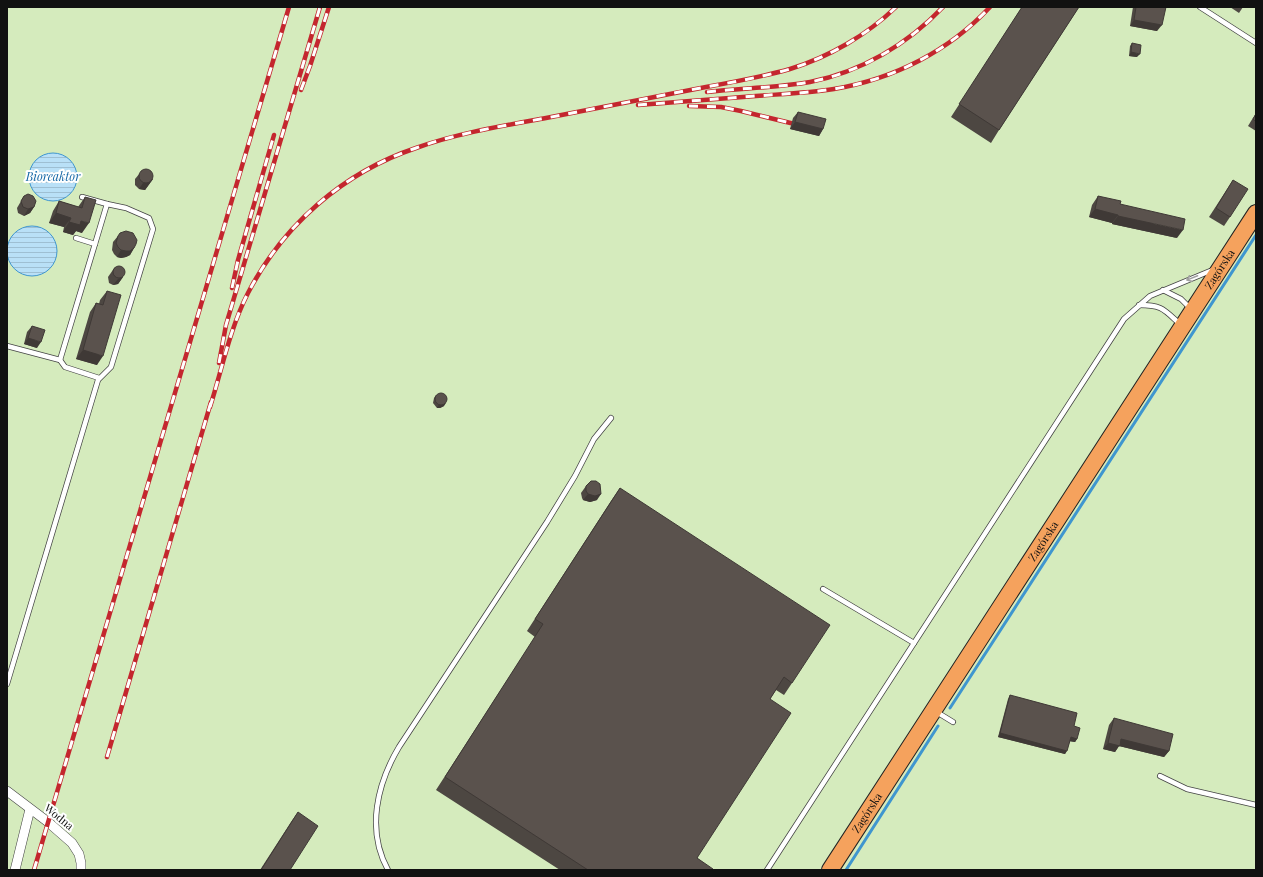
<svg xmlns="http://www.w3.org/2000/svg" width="1263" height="877" font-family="'Playfair Display',serif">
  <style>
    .park { fill: #d5ebbd }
    .water { fill: url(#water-rules); stroke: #3f96cf }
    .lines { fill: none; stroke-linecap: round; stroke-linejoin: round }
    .stream { stroke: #3f96cf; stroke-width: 3 }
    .lane-casing { stroke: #444; stroke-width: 6 }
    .street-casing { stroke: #444; stroke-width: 10 }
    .highway-casing { stroke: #222; stroke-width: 18 }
    .lane { stroke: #fff; stroke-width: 4.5 }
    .street { stroke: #fff; stroke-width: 9 }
    .highway { stroke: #f5a25d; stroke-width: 16 }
    .rail-casing { stroke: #c4262e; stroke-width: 4.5 }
    .rail { stroke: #fff; stroke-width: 3; stroke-dasharray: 9; stroke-linecap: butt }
    .wall { fill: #4d4742 }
    .shaded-wall { fill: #3f3936 }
    .building { fill: #5a524d; stroke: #3f3936 }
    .oneway { stroke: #a0a0a0 }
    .labels { text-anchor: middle; stroke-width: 4; stroke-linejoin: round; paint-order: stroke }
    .street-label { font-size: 11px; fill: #111; stroke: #fff }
    .water-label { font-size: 12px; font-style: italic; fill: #1768a6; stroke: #fff }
  </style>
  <defs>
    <pattern id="water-rules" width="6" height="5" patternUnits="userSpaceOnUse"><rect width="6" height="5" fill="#b9e0f7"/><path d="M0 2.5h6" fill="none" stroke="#9ebfd3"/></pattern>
  </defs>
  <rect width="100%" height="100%" fill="#fffdf5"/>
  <rect class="park" x="7" y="7" width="1249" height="863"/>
  <g class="water">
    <circle cx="53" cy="177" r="24"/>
    <circle cx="32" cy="251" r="25"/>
  </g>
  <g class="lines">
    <g class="stream">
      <path d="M 950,708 L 1256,235"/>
      <path d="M 846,870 L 938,726"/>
    </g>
    <g class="lane-casing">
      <g id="lane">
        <path d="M 1200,7 L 1256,43"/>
        <path d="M 82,197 L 107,204"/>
        <path d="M 1163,290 L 1181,299 L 1191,309"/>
        <path d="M 1139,305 C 1163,305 1164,310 1181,325"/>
        <path d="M 7,346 L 60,360 L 95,244 L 76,238"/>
        <path d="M 60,360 L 65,367 L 99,378"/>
        <path d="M 823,589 L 914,643"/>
        <path d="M 7,684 L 98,380 L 111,367 L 153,229 L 149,218 L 126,208 L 107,204 L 95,244"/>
        <path d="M 935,711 L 953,722"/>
        <path d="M 1160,776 L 1187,789 L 1256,805"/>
        <path d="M 388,870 C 366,830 377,784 399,747 L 547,522 L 575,476 L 594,439 L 611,418"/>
        <path d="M 767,870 L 1124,319 L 1150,296 L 1215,269"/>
      </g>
    </g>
    <g class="street-casing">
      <g id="street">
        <path d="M 7,791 L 48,822 L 72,843 L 79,854 L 81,863 L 81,870"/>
        <path d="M 15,870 L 30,809"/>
      </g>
    </g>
    <g class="highway-casing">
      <g id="highway">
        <path id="s1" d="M 830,870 L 1256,213"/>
      </g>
    </g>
    <use href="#lane" class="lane"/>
    <use href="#street" class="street"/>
    <use href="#highway" class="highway"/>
    <g class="rail-casing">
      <g id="rail">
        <path d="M 301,90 L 310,66 L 329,7"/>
        <path d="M 707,92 C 741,88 776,88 810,82 C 861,72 908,44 943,7"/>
        <path d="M 638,105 C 677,102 716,99 756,96 C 782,94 808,93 834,89 C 894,79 949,51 990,7"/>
        <path d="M 689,106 L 721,107 L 741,111 L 803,126"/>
        <path d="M 232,288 L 238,260 L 274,135"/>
        <path d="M 219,363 L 226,325 L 320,7"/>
        <path d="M 210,407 C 222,369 230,328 248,293 C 283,225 344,172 416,148 C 458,133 502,126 546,118 C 599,108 652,97 706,87 C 734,82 762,77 790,69 C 829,57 867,35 896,7"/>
        <path d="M 107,757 L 211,402"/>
        <path d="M 34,870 L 289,7"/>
      </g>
    </g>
    <use href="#rail" class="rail"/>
  </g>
  <g class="wall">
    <path d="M 1022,7 L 1079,7 L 999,130 L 991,143 L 951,117 Z"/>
    <path d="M 1133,7 L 1166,7 L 1157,31 L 1130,26 Z"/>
    <path d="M 1230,7 L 1243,7 L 1239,13 Z"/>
    <path d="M 1132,43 L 1137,57 L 1129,56 L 1130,46 Z"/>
    <path d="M 798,112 L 823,129 L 819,136 L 790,129 L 793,118 Z"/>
    <path d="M 1256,113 L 1256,131 L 1248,126 Z"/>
    <path d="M 140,173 L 153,179 L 145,190 L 139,189 L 135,185 L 135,179 Z"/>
    <path d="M 1233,180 L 1230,217 L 1224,226 L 1209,217 Z"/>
    <path d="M 24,196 L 34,207 L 30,213 L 24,216 L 18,213 L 17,208 Z"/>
    <path d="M 1098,196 L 1120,204 L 1177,238 L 1112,224 L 1112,223 L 1089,217 L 1092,205 Z"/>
    <path d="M 85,197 L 82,233 L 76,231 L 73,235 L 63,232 L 64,227 L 49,223 L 53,211 L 59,201 L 78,207 Z"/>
    <path d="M 118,236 L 134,248 L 130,255 L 126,257 L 121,258 L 117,257 L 114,254 L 112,250 L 113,242 Z"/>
    <path d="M 115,267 L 123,277 L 118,284 L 113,285 L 109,283 L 108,277 Z"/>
    <path d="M 107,291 L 97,365 L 76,359 L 90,312 L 96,303 L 99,304 L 100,300 Z"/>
    <path d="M 32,326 L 37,348 L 24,344 L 27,332 Z"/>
    <path d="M 436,395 L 444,406 L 440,408 L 437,408 L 433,403 L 434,398 Z"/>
    <path d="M 586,486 L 597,500 L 590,502 L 583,500 L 582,498 L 581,493 Z"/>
    <path d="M 620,488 L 792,683 L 784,695 L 776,690 L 770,699 L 697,858 L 712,870 L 560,870 L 436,790 L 535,637 L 527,631 L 611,501 Z"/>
    <path d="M 1010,695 L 1074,726 L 1077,739 L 1075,742 L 1070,741 L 1065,754 L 998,737 L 1008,699 Z"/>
    <path d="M 1114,718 L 1169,751 L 1164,757 L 1119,746 L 1115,752 L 1103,749 L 1109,725 Z"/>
    <path d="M 298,812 L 290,870 L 260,870 L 291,822 Z"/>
  </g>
  <g class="shaded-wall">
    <path d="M 1134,20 L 1162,25 L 1157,31 L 1130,26 Z"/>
    <path d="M 1131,52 L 1140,54 L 1137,57 L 1129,56 Z"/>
    <path d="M 795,122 L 823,129 L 819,136 L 790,129 Z"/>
    <path d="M 153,179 L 145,190 L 139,189 L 143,183 Z"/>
    <path d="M 34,207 L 30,213 L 24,216 L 28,209 Z"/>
    <path d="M 1095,209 L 1118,215 L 1112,223 L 1089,217 Z"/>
    <path d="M 56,213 L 71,218 L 64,227 L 49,223 Z"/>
    <path d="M 1118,216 L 1183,230 L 1177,238 L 1112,224 Z"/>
    <path d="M 81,221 L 89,223 L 82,233 L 76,231 L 73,235 L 63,232 L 69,222 Z"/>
    <path d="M 134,248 L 130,255 L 126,257 L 121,258 L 117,257 L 121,250 Z"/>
    <path d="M 123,277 L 118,284 L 113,285 L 118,279 Z"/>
    <path d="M 28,338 L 41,342 L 37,348 L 24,344 Z"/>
    <path d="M 83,350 L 103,356 L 97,365 L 76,359 Z"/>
    <path d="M 446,403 L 444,406 L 440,408 L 437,408 L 439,404 Z"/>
    <path d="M 588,494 L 601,494 L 597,500 L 590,502 L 583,500 Z"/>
    <path d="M 1000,733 L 1067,751 L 1065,754 L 998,737 Z"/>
    <path d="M 1071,737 L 1077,739 L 1075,742 L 1068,741 Z"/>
    <path d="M 1121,739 L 1169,751 L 1164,757 L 1119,746 L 1115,752 L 1103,749 L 1108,743 Z"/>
  </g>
  <g class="building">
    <path d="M 1022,7 L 1079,7 L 999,130 L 959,104 Z"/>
    <path d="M 1136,7 L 1166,7 L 1162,25 L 1134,20 Z"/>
    <path d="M 1132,43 L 1141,45 L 1140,54 L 1131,52 Z"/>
    <path d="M 798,112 L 826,119 L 823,129 L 795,122 Z"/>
    <path d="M 1256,114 L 1256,122 L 1253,119 Z"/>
    <circle cx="146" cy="176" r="7"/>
    <path d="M 1233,180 L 1248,189 L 1230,217 L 1216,208 Z"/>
    <path d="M 28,194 L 33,196 L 36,201 L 34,207 L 28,209 L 23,207 L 21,201 L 24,196 Z"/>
    <path d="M 1098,196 L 1121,201 L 1120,204 L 1185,219 L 1183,230 L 1118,216 L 1118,215 L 1095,209 Z"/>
    <path d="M 85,197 L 96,200 L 89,223 L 81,221 L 80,225 L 69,222 L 71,218 L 56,213 L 59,201 L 82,208 Z"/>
    <path d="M 126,231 L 133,233 L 137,240 L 136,244 L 134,248 L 130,251 L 126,251 L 121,250 L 118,247 L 116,243 L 118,236 L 120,233 Z"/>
    <circle cx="119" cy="272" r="6"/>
    <path d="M 107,291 L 121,295 L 103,356 L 83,350 L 96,303 L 103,305 Z"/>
    <path d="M 32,326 L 45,330 L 41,342 L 28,338 Z"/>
    <circle cx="441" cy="399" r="6"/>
    <path d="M 591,481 L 596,481 L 600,484 L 601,494 L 595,496 L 588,494 L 586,491 L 586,486 Z"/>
    <path d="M 620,488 L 830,625 L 792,683 L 784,677 L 770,699 L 791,713 L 697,858 L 713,869 L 712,870 L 588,870 L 445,777 L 543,624 L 535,619 Z"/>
    <path d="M 1010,695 L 1077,713 L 1074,726 L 1080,728 L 1077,739 L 1071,737 L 1067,751 L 1000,733 Z"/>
    <path d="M 1114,718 L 1173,734 L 1169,751 L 1121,739 L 1120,746 L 1108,743 Z"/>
    <path d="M 298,812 L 318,826 L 290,870 L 261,870 Z"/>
  </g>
  <defs><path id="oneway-shaft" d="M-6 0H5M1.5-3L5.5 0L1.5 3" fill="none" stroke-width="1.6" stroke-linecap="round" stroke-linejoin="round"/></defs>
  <use class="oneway" href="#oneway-shaft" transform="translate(1192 278) rotate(158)"/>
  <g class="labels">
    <g class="street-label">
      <text dy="4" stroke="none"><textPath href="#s1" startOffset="716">Zagórska</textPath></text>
      <text dy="4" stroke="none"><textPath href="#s1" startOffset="392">Zagórska</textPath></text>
      <text dy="4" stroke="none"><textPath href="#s1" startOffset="68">Zagórska</textPath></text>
      <text transform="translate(59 817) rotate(39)" y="4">Wodna</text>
    </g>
    <g class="water-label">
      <text x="53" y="181">Bioreaktor</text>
    </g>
  </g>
  <rect width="1263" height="877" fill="none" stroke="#111111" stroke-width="16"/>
</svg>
